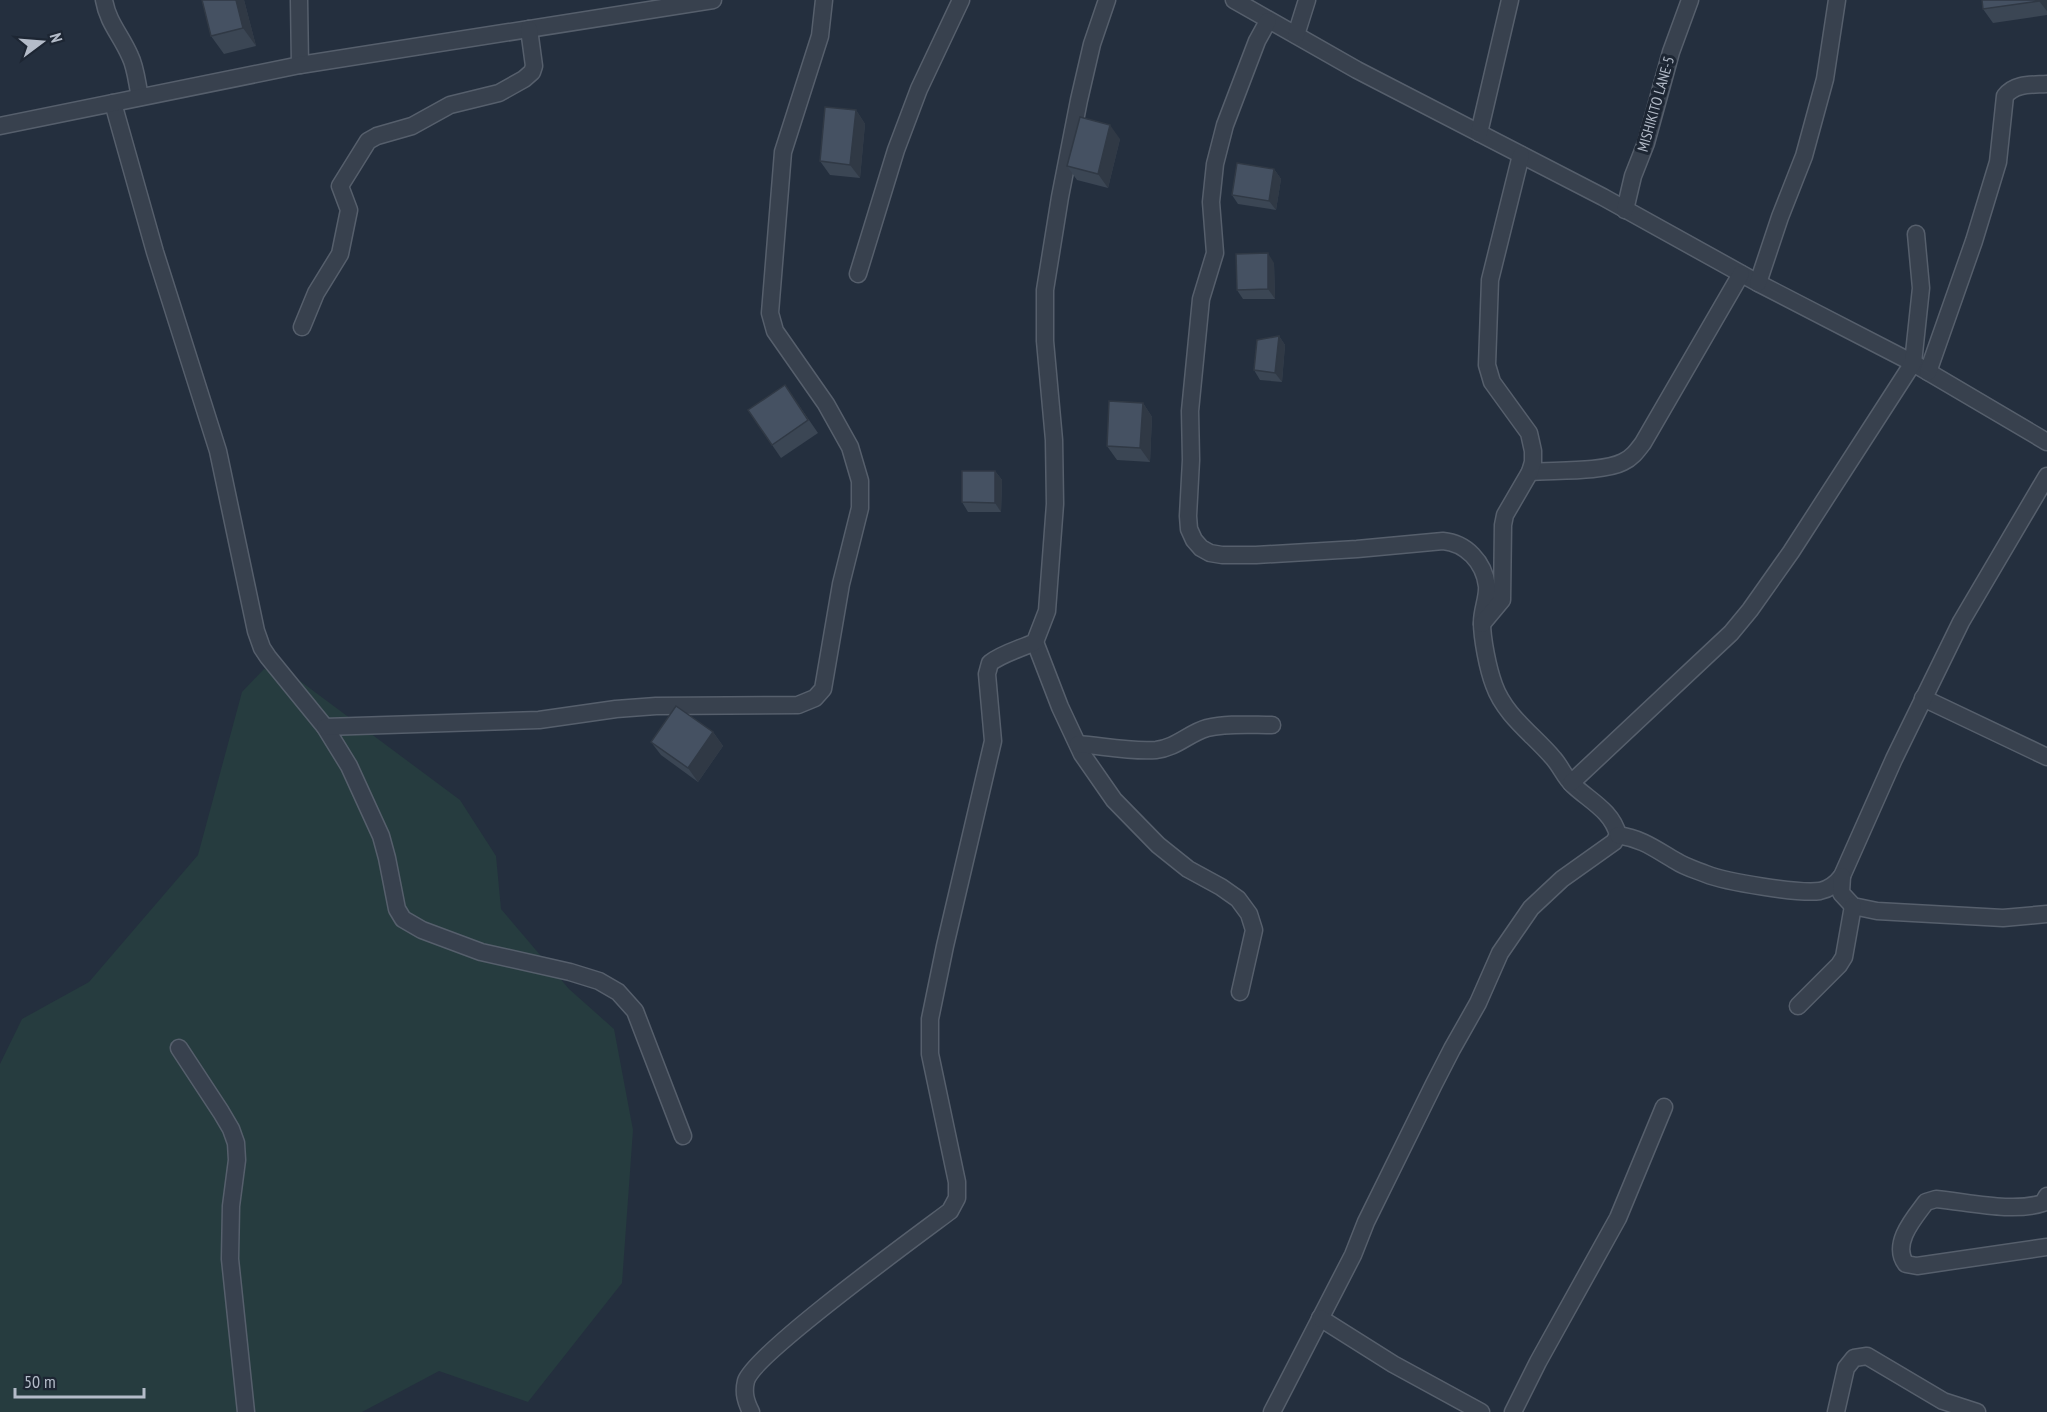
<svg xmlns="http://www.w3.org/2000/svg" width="2047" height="1412" font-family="'PT Sans Narrow',sans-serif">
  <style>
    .green { fill: #263c3f }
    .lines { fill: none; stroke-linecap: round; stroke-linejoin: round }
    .minor-casing { stroke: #565f6c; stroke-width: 19 }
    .minor { stroke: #38414e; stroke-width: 16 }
    .wall { fill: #3b4654 }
    .shaded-wall { fill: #303945 }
    .building { fill: #455162; stroke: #303945; stroke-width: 1.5 }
    .labels { text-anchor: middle; stroke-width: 6; stroke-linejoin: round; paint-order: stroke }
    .street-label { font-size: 15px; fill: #b4bcc9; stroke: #1d2633 }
  </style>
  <rect width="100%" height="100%" fill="#242f3e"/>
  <path class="green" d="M 264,669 L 292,675 L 460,800 L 496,856 L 501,909 L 569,989 L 614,1029 L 633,1130 L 622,1283 L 528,1402 L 439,1371 L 362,1412 L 0,1412 L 0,1064 L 22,1019 L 89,982 L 198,855 L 242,692 Z"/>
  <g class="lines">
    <g class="minor-casing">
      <g id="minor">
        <path d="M 104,0 C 108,23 121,35 130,56 C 136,68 137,84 140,97"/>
        <path d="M 299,0 L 300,65"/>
        <path d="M 1234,0 L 1357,70 L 1603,197 L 1758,283 L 1913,363 L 2047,442"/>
        <path d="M 1268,21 L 1257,41 L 1225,125 L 1215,164 L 1211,202 L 1215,253 L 1201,299 L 1190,411 L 1191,460 L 1188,516 L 1189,529 L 1194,540 L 1201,548 L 1210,553 L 1222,555 L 1256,555 L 1357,549 L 1443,541 C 1466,543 1484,562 1487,586 C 1488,597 1482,610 1482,622 C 1482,639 1488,669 1494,685 C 1505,716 1534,735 1554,759 C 1561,767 1565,778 1573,785 C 1590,801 1612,811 1618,835 L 1614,842 L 1562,879 L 1531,908 L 1500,953 L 1478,1003 L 1452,1049 L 1434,1084 L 1366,1222 L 1353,1255 L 1272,1412"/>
        <path d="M 1296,35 L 1307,0"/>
        <path d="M 113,103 L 155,252 L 218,451 L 256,631 L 262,648 L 268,657 L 325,727 L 349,766 L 381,836 L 387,858 L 397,909 L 403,919 L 422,930 L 481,952 L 570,972 L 599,981 L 618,992 L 635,1011 L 683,1136"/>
        <path d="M 0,126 L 300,65 L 713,0"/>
        <path d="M 1479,133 L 1510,0"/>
        <path d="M 1625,210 L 1633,176 L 1646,143 L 1671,52 L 1690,0"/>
        <path d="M 858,274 L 896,150 L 919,89 L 961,0"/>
        <path d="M 1758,283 L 1780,217 L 1804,156 L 1825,79 L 1837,0"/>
        <path d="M 302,327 L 316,293 L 340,254 L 349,210 L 340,186 L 368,141 L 377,136 L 412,126 L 450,105 L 499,93 L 524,79 L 532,72 L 534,66 L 529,29"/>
        <path d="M 1928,372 L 1974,241 L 1998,162 L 2005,96 C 2015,83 2032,85 2047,84"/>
        <path d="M 1530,472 C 1554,470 1604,472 1623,462 C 1632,458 1637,451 1643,443 L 1741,274"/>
        <path d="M 1482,624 L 1502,600 L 1503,525 L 1505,515 L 1530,472 L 1533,462 L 1533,451 L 1529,433 L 1492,382 L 1487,365 L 1490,280 L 1521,155"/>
        <path d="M 1035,642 L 1060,707 L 1082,754 L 1114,800 L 1158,845 L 1188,869 L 1221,887 L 1238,899 L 1249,914 L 1254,930 L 1240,992"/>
        <path d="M 1923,698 L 2047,757"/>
        <path d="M 325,727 L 539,720 L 616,709 L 656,706 L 798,705 L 815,698 L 823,689 L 841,584 L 860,508 L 860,481 L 850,447 L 826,404 L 775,331 L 770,313 L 783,152 L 820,36 L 824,0"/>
        <path d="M 1078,744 C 1103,746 1130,752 1156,750 C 1176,748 1189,733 1207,728 C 1227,723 1251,725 1272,725"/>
        <path d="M 1571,783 L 1731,633 L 1750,610 L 1791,552 L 1913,363 L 1921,288 L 1916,234"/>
        <path d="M 1618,835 C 1643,839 1655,849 1676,861 C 1685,867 1696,870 1706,874 C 1726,882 1799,894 1820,891 C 1830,889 1836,884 1842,876 L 1894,759 L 1961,622 L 2047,476"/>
        <path d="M 1842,876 L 1841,893 L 1853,906 L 1877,911 L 2003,918 L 2047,914"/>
        <path d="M 1798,1006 L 1839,965 L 1844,957 L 1853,906"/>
        <path d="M 179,1048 L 221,1112 L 231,1129 L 236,1143 L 237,1160 L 231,1206 L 230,1259 L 246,1412"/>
        <path d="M 2047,1196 L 2043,1203 C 2013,1213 1969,1202 1936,1199 L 1926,1202 C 1914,1218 1891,1244 1906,1264 L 1917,1266 L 2047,1247"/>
        <path d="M 1320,1318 L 1393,1364 L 1481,1412"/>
        <path d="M 751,1412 C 746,1402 743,1393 746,1381 C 753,1355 918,1235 950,1211 L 957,1198 L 957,1182 L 930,1054 L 930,1019 L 945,946 L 993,741 L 987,674 L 990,663 C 1003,653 1020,649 1035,642 L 1047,611 L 1055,504 L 1054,440 L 1045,341 L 1045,290 L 1060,197 L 1079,100 L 1092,44 L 1107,0"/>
        <path d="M 1513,1412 L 1538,1362 L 1618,1218 L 1664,1107"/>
        <path d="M 1836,1412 L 1846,1368 L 1854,1358 L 1867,1356 L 1943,1401 L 1977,1412"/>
      </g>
    </g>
    <use href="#minor" class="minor"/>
  </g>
  <g class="wall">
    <path d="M 244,0 L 256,46 L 224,54 L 211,36 Z"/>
    <path d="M 1982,0 L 2047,0 L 2047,15 L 1993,23 L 1983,9 Z"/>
    <path d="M 856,110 L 865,124 L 860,178 L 830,175 L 820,161 Z"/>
    <path d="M 1120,139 L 1108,188 L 1077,180 L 1067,166 Z"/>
    <path d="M 1274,169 L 1281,179 L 1276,210 L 1238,204 L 1232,195 Z"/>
    <path d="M 1274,263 L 1275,299 L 1243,299 L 1237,290 Z"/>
    <path d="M 1279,336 L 1285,345 L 1282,382 L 1260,380 L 1254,370 Z"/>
    <path d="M 785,385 L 818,433 L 781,458 L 748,410 Z"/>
    <path d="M 1143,403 L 1152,417 L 1150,462 L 1117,460 L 1107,446 Z"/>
    <path d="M 995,471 L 1002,480 L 1001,512 L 968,512 L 962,502 Z"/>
    <path d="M 713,732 L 723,746 L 698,782 L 661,755 L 651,742 Z"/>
  </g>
  <g class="shaded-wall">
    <path d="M 236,0 L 244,0 L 256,46 L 243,28 Z"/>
    <path d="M 2039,0 L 2047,0 L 2047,11 L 2039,1 Z"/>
    <path d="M 856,110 L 865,124 L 860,178 L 850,165 Z"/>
    <path d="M 1110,125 L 1120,139 L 1108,188 L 1098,174 Z"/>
    <path d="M 1274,169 L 1281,179 L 1276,210 L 1269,201 Z"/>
    <path d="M 1268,253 L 1274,263 L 1275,299 L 1268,289 Z"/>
    <path d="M 1279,336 L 1285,345 L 1282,382 L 1275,373 Z"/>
    <path d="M 1143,403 L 1152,417 L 1150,462 L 1140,448 Z"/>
    <path d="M 995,471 L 1002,480 L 1001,512 L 995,503 Z"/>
    <path d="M 713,732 L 723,746 L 698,782 L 688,768 Z"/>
  </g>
  <g class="building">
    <path d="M 202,0 L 236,0 L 243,28 L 211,36 Z"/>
    <path d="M 1982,0 L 2039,0 L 2039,1 L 1983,9 Z"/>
    <path d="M 825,107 L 856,110 L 850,165 L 820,161 Z"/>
    <path d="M 1080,117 L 1110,125 L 1098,174 L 1067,166 Z"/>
    <path d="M 1237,163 L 1274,169 L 1269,201 L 1232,195 Z"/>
    <path d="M 1268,253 L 1268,289 L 1237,290 L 1236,254 Z"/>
    <path d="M 1279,336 L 1275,373 L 1254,370 L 1257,340 Z"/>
    <path d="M 785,385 L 808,420 L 772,445 L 748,410 Z"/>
    <path d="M 1109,401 L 1143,403 L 1140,448 L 1107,446 Z"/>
    <path d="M 962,471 L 995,471 L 995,503 L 962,502 Z"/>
    <path d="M 676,706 L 713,732 L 688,768 L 651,742 Z"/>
  </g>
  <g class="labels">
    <g class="street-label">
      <text transform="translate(1656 104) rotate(-74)" y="5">MISHIKITO LANE-5</text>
    </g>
  </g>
  <g transform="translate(42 42) rotate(74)" stroke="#1d2633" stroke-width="4.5" paint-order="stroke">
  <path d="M0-4.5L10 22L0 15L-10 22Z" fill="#b4bcc9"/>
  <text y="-9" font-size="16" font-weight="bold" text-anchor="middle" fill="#b4bcc9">N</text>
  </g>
  <path d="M15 1388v9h129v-9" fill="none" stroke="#b4bcc9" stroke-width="3"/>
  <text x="24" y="1388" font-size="18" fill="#b4bcc9" stroke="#1d2633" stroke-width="4.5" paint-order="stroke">50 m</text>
</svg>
